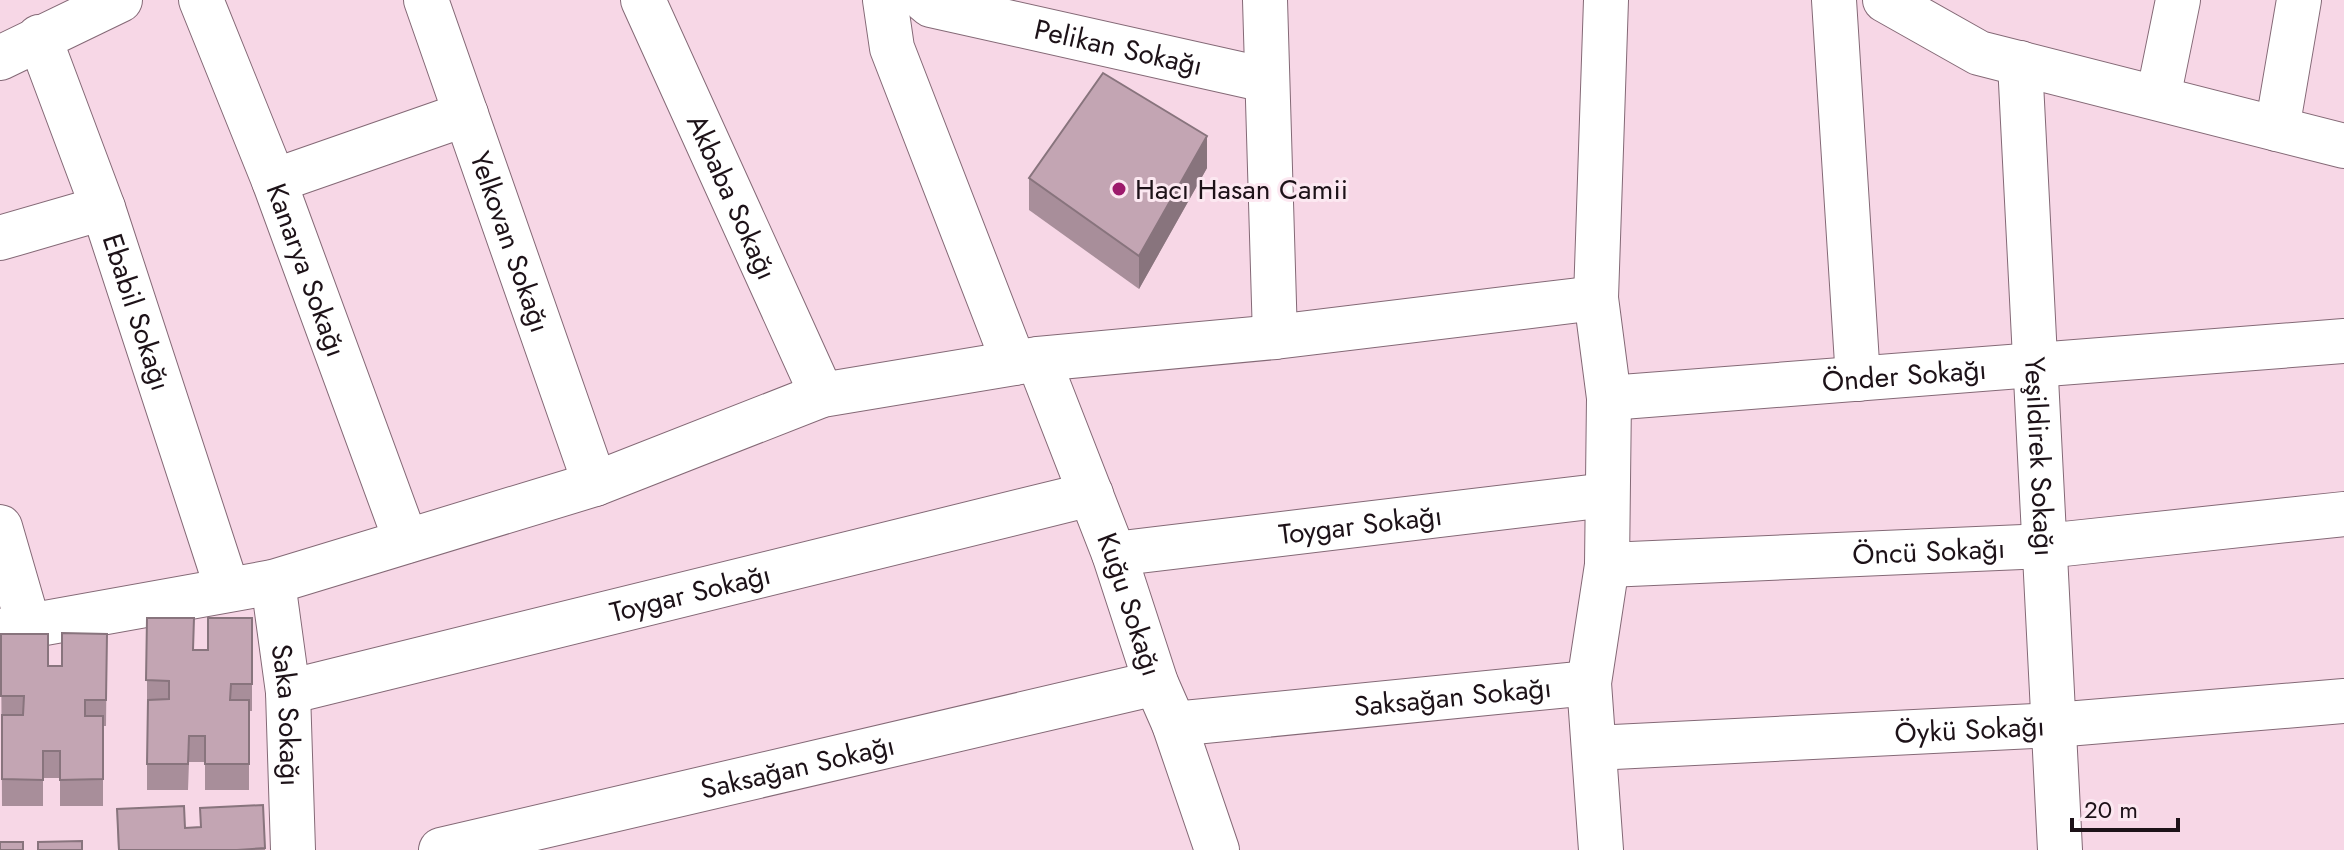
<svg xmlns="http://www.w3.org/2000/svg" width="2344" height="850" font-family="Jost,sans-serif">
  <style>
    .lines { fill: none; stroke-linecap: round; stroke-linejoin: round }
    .minor-casing { stroke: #846976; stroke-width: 46 }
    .minor { stroke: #fff; stroke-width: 44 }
    .wall { fill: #a88e9a }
    .shaded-wall { fill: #88747d }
    .building { fill: #c3a5b3; stroke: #88747d; stroke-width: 2 }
    .poi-dot { fill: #9d1a6c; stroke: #fce8f1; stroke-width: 3 }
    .labels { text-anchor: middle; stroke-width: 6; stroke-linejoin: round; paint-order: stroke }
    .street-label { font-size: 28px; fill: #1d1218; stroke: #fce8f1 }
    .poi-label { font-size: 28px; fill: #1d1218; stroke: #fce8f1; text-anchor: start }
  </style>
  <rect width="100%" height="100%" fill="#f7d7e6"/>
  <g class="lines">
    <g class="minor-casing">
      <g id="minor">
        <path id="s1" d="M 201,0 L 274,181 L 406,541"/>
        <path id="s2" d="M 426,0 L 595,484"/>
        <path id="s3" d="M 643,0 L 822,395"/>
        <path d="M 885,0 L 892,48 L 1014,363"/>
        <path id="s4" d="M 925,0 L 931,5 L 1266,80"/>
        <path d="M 1265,0 L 1275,337"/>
        <path d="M 1834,0 L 1858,379"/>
        <path d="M 1885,0 L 1979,53 L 2344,146"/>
        <path id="s5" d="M 39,37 L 103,208 L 227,588"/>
        <path d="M 0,58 L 120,0"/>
        <path id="s6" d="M 2020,63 L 2060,850"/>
        <path d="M 2158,98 L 2178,0"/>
        <path d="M 2277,129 L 2299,0"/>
        <path d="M 274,181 L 466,114"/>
        <path d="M 0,238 L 103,208"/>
        <path id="s7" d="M 1038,359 L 1114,554 L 1156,683 L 1174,724 L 1217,850"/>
        <path id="s8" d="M 1609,398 L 2344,341"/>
        <path d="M 0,527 L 29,627"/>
        <path id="s9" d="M 1114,554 L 1607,495"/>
        <path id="s10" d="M 1607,565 L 2045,546 L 2344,514"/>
        <path id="s11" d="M 273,582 L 288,692 L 293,850"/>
        <path d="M 0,631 L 273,582 L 595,484 L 822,395 L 1038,359 L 1275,337 L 1596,298"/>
        <path id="s12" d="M 288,692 L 1091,494"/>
        <path id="s13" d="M 1174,724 L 1589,683"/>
        <path id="s14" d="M 1594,748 L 2054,725 L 2344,701"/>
        <path id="s15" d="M 441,850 L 1156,683"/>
        <path d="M 1601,850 L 1589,683 L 1607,565 L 1609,398 L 1596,298 L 1606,0"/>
      </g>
    </g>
    <use href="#minor" class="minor"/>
  </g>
  <g class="wall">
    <path d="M 1207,168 L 1139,289 L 1029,210 L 1029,178 Z"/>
    <path d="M 147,618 L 194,650 L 208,650 L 252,618 L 252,711 L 249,711 L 249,790 L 205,790 L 205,762 L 189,762 L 188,790 L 147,790 Z"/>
    <path d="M 1,634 L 48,666 L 62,666 L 107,634 L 106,726 L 103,726 L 103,806 L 60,806 L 60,778 L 43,778 L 43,806 L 2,806 Z"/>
    <path d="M 263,805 L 265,850 L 118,850 L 117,809 L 185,828 L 200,827 L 200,808 Z"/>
  </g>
  <path class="shaded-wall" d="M 1207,136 L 1207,168 L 1139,289 L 1139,256 Z"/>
  <g class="building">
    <path d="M 1103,73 L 1207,136 L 1139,256 L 1029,178 Z"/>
    <path d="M 147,618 L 194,618 L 193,650 L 208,650 L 208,618 L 252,618 L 252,684 L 231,684 L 230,700 L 249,700 L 249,764 L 205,764 L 205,736 L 189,736 L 188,764 L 147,764 L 148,700 L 169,699 L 169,681 L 146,680 Z"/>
    <path d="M 62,633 L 107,634 L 106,700 L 85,700 L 85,716 L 103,716 L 103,779 L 60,780 L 60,751 L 43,751 L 43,780 L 2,779 L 2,715 L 23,715 L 24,696 L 1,696 L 1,634 L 48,634 L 48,666 L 62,666 Z"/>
    <path d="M 263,805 L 265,848 L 237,850 L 119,850 L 117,809 L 184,806 L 185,828 L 201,827 L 200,808 Z"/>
    <path d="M 82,841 L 82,850 L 38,850 L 38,842 Z"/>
    <rect x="0" y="842" width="23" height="8"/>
  </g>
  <circle class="poi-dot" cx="1119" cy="189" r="8"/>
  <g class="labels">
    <g class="street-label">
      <text dy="10" stroke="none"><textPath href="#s4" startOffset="200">Pelikan Sokağı</textPath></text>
      <text dy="10" stroke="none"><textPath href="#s3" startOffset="216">Akbaba Sokağı</textPath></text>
      <text dy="10" stroke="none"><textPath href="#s2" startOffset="256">Yelkovan Sokağı</textPath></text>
      <text dy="10" stroke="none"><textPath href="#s1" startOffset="290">Kanarya Sokağı</textPath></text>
      <text dy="10" stroke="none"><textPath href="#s5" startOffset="292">Ebabil Sokağı</textPath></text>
      <text dy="10" stroke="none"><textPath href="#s8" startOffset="296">Önder Sokağı</textPath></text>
      <text dy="10" stroke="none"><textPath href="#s6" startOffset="394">Yeşildirek Sokağı</textPath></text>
      <text dy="10" stroke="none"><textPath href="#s9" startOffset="248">Toygar Sokağı</textPath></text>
      <text dy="10" stroke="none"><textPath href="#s10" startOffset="322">Öncü Sokağı</textPath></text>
      <text dy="10" stroke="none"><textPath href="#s12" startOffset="414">Toygar Sokağı</textPath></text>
      <text dy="10" stroke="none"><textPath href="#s7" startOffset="262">Kuğu Sokağı</textPath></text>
      <text dy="10" stroke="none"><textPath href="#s13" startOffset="280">Saksağan Sokağı</textPath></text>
      <text dy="10" stroke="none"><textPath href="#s11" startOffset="134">Saka Sokağı</textPath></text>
      <text dy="10" stroke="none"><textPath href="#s14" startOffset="376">Öykü Sokağı</textPath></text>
      <text dy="10" stroke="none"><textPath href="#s15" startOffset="366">Saksağan Sokağı</textPath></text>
    </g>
    <g class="poi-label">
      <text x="1135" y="199">Hacı Hasan Camii</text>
    </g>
  </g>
  <path d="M2072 818v12h106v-12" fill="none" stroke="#1d1218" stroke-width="4"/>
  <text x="2084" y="818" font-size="24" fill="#1d1218" stroke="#fce8f1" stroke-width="6" paint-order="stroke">20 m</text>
</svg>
